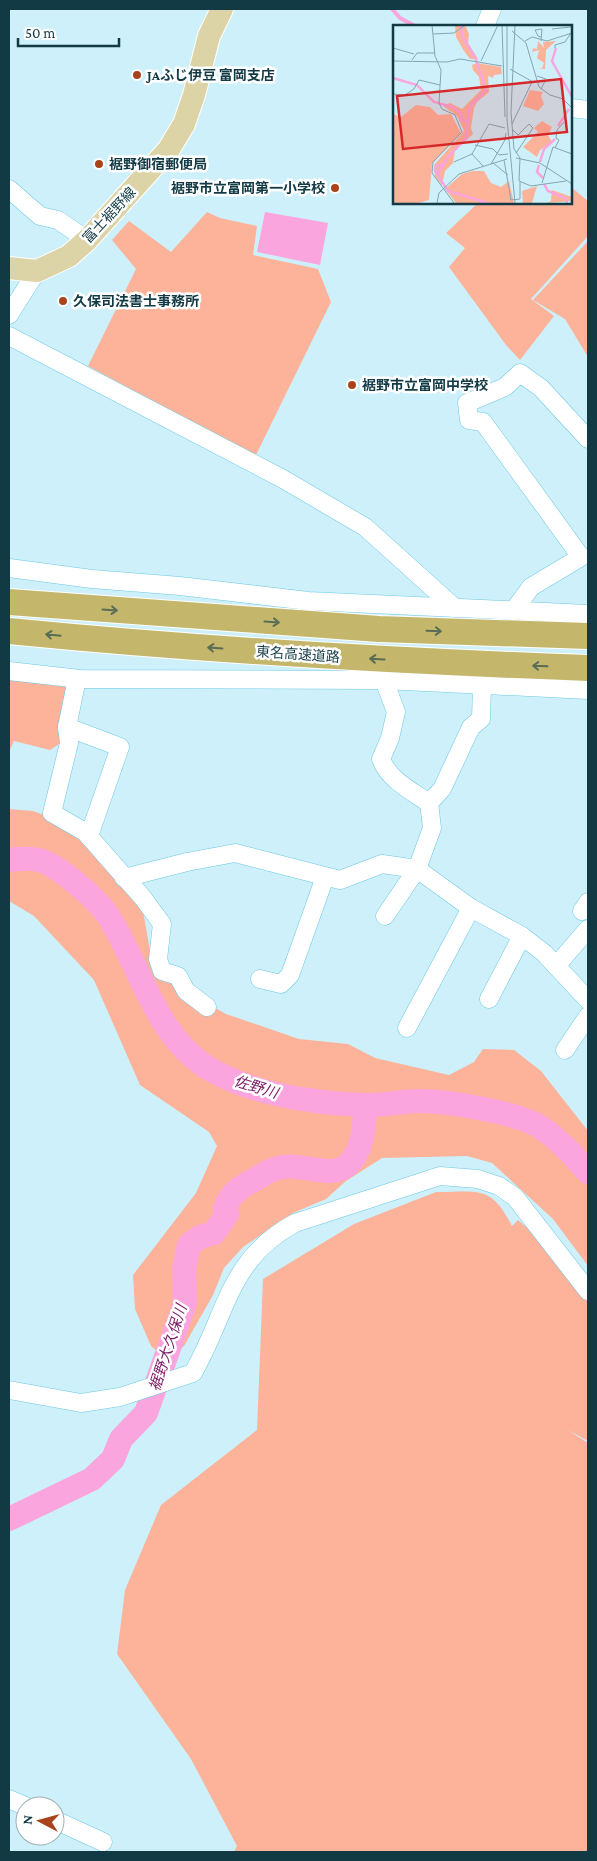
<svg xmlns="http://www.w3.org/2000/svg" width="597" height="1861" font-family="'Crimson Pro','Noto Sans JP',serif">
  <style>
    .green { fill: #fcb39a }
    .water { fill: #faa5de }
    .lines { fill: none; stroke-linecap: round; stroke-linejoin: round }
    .stream { stroke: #faa5de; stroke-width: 4 }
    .river { stroke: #faa5de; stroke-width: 24 }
    .minor-casing { stroke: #6bc8e4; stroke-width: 19 }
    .major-casing { stroke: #fff; stroke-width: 24 }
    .highway-casing { stroke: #fff; stroke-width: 28 }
    .minor { stroke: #fff; stroke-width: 18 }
    .major { stroke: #dcd4a7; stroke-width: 22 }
    .highway { stroke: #c4b76c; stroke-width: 26 }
    .oneway { stroke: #596c55 }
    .poi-dot { fill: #a9431c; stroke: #fff; stroke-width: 2 }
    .labels { text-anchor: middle; stroke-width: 5; stroke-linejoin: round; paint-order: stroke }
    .poi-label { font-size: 14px; font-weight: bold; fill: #123a45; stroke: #fff; text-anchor: start }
    .street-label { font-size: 14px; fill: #123a45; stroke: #fff }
    .water-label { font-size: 15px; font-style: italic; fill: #7c1b65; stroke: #fff }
    .inset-river { fill: none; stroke: #faa5de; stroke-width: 2.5 }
    .inset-road { fill: none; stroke: #83a7b2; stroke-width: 1 }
    .view { fill: #d62828; fill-opacity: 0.15; stroke: #d62828; stroke-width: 2.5 }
    .inset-edge { fill: none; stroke: #123a45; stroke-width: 2.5 }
  </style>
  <rect width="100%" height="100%" fill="#cef0fb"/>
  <g class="green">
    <path d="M 571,187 L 588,201 L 588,236 L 531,299 L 554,316 L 520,360 L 506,345 L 449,267 L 465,248 L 446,233 L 478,203 L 571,202 Z"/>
    <path d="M 207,212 L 220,218 L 257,226 L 253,255 L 318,269 L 331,302 L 255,457 L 88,366 L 136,269 L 112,240 L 129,221 L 171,252 Z"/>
    <path d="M 588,241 L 588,357 L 565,319 L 533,300 Z"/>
    <path d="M 9,673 L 67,682 L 62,742 L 50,750 L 14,741 L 9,752 Z"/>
    <path d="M 9,809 L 33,811 L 63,822 L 142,905 L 154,974 L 226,1014 L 299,1039 L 348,1044 L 375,1058 L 449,1075 L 474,1062 L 483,1049 L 514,1050 L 541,1071 L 588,1131 L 588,1266 L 553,1219 L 492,1163 L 467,1156 L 382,1158 L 346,1181 L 326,1199 L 293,1213 L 243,1247 L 224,1268 L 213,1295 L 184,1346 L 166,1358 L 151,1346 L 135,1309 L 133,1275 L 196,1193 L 217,1146 L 209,1132 L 140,1085 L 94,980 L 34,916 L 9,901 Z"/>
    <path d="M 436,1192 C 478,1192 491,1184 512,1226 L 518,1220 L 567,1263 L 588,1291 L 588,1441 L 568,1430 L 588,1443 L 588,1852 L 234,1852 L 237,1846 L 191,1759 L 117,1654 L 125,1590 L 161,1505 L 257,1430 L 263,1279 L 354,1224 Z"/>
  </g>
  <path class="water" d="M 265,212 L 328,223 L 320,265 L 257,252 Z"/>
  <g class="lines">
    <path class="stream" d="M 392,9 L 400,18 L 415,26"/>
    <g class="river">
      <path d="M 9,860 C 17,859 31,858 39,860 C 57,864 99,901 109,917 C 141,968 156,1039 213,1071 C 257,1095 314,1103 364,1105 C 382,1106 401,1101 420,1101 C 447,1101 511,1112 535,1124 C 555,1135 573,1155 588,1172"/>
      <path d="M 9,1519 L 92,1479 L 113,1459 L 121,1439 L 146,1413 L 185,1303 L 184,1269 L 189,1245 L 200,1237 L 214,1233 L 227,1214 L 225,1208 C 231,1193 240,1187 254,1180 C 261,1176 268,1171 275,1169 C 292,1163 310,1170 328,1171 C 361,1173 365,1129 365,1106"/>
    </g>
    <g class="minor-casing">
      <g id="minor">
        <path d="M 485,26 L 492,9"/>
        <path d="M 571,108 L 588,110"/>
        <path d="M 9,189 L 40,216 L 58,220 L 87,240"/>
        <path d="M 9,315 L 37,271"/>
        <path d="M 9,336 L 283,479 L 365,527 L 455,608"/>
        <path d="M 9,568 L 92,579 L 180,586 L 308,601 L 588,614"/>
        <path d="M 513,611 L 531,587 L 581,557 L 483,422 L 469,420 L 467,403 L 505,387 L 520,373 L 541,388 L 588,439"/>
        <path d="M 9,671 L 80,679 L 384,680 L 588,690"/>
        <path d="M 77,679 L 67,727 L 69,743 L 52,813 L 85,832 L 143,898 L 162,924 L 158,959 L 162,971 L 178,976 L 186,991 L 207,1007"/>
        <path d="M 384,680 L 396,712 L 390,738 L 381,759 C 389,780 410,790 429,803"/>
        <path d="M 482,686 L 481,719 L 471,727 L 442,789 L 429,803 L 432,828 L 417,869 L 471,908 L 522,936 L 544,953 L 588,1000"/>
        <path d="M 67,727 L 120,747 L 89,836"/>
        <path d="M 124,878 L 187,862 L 235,853 L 340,880 L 382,864 L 417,869 L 385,916"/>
        <path d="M 582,911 L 588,902"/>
        <path d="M 556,966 L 588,929"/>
        <path d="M 260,979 L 281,984 L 290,975 L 325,877"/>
        <path d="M 489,999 L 522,936"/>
        <path d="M 407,1028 L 471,908"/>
        <path d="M 565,1050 L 588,1016"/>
        <path d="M 9,1390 L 81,1403 L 120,1397 L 193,1373 C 227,1314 228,1259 295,1223 L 440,1176 L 478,1179 L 499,1186 L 515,1197 L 588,1291"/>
        <path d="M 9,1799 L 25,1806"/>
        <path d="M 55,1820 L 103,1842"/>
      </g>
    </g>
    <g class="major-casing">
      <path id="major" d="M 9,268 L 37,271 L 69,256 L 87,240 L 169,149 L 184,124 L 194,95 L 209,36 L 222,9"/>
    </g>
    <g class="highway-casing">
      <g id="highway">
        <path d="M 9,602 L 379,629 L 588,636"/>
        <path d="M 9,631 C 202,650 395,661 588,668"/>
      </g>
    </g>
    <use href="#minor" class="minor"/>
    <use href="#major" class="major"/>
    <use href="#highway" class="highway"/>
  </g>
  <defs><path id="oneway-shaft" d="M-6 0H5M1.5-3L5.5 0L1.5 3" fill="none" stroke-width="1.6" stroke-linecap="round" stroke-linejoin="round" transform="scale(1.25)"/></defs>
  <g class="oneway">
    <use href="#oneway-shaft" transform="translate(110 610) rotate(4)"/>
    <use href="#oneway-shaft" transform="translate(272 622) rotate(4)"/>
    <use href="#oneway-shaft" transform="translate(434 631) rotate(2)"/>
    <use href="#oneway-shaft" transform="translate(53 635) rotate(-174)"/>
    <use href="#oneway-shaft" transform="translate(215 648) rotate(-176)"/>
    <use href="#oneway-shaft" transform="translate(377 659) rotate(-177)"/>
    <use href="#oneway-shaft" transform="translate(540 666) rotate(-178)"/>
  </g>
  <g class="poi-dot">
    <circle cx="137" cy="75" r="5"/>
    <circle cx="99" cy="164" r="5"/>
    <circle cx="335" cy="188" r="5"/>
    <circle cx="63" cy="301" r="5"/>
    <circle cx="352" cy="385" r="5"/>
  </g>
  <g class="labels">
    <g class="poi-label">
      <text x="147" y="80">JAふじ伊豆 富岡支店</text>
      <text x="109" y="169">裾野御宿郵便局</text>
      <text x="325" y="193" text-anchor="end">裾野市立富岡第一小学校</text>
      <text x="73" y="306">久保司法書士事務所</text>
      <text x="362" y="390">裾野市立富岡中学校</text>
    </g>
    <g class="street-label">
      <text transform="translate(109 215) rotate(-47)" y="5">富士裾野線</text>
      <text transform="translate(298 654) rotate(4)" y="5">東名高速道路</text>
    </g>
    <g class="water-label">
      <text transform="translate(256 1087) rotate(17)" y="5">佐野川</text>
      <text transform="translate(168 1348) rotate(-72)" y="5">裾野大久保川</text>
    </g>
  </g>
  <g transform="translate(393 25)">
    <rect width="179" height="179" fill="#cef0fb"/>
    <path d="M 62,0 L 72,0 L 76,9 L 75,18 L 85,34 L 77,34 L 71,26 L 63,12 ZM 145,16 L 151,23 L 150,17 L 163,16 L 153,25 L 152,44 L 144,43 L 149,43 L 151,38 L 144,33 L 146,25 L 139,27 L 140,23 L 144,24 ZM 84,38 L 108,42 L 109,49 L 101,50 L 100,53 L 95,51 L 96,67 L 84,77 L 81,83 L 78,103 L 80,109 L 62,126 L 60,138 L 52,146 L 49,160 L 42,152 L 41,140 L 71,106 L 64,91 L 50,81 L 57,78 L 69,84 L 88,65 L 86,52 L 80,45 L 79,40 ZM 137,65 L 150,67 L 148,71 L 151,79 L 145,86 L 130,81 ZM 23,80 L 37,82 L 45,90 L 58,89 L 68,108 L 39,139 L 36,175 L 26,178 L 0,178 L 0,89 L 8,92 ZM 149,96 L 159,102 L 155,110 L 159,117 L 147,125 L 144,132 L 130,122 L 145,107 L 141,103 ZM 80,146 L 91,146 L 98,158 L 108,162 L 116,156 L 121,178 L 63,178 L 52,164 L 69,149 ZM 144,161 L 139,178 L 130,178 L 129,166 ZM 159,165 L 179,172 L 179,176 L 154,178 L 158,176 Z" fill="#fcb39a"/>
    <path class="inset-river" d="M 163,23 L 159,36 L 179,72M 0,53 L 24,60 L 41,77 L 60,82 L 68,89 L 68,95 L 74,96M 165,101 L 176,84M 147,137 L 151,124 L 162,114M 51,139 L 43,141 L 42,146 L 55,166 L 95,178M 146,140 L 144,147 L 150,153M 44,150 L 55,132 L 73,113 L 76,83 L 93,65 L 82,32 L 69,11 L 68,0M 151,159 L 155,166 L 172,173 L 174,178"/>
    <path class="inset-road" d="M 39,0 L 42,31 L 48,45 L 46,78 L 49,84 L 62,90 L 69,107 L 40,137 L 39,148 L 61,178M 109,0 L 112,92M 114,0 L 114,94 L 122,178M 122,0 L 118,87 L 121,124 L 127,133 L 126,156 L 138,161 L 173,156M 159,4 L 178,2M 119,6 L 133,18 L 146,62 L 157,70 L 170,74 L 179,83M 40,9 L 61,8 L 72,0M 148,12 L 145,11 L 142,5 L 149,4 L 148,16M 132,16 L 139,12 L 154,16 L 179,8M 0,23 L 21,29M 162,23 L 162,20 L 172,17 L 178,8M 19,35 L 24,28 L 42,28M 0,36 L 54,37 L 67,34 L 109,41M 88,36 L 105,0M 117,44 L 140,57M 144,51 L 153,54 L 148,64M 0,69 L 12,70 L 21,64 L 26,55 L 47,60M 179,88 L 179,106M 119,99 L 139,57M 120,105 L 125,110 L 136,99 L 140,103 L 123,128M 82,120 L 100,124 L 106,130 L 115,129M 162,123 L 166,115 L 163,113 L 164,105 L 171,97M 79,129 L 90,141M 123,133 L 147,138 L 179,159M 111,135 L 118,175 L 127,174 L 127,157M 61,137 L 79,129 L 96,99 L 112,103M 100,138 L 115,150M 98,139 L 112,115 L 113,108M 149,158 L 160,122 L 179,129M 44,178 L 46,168 L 66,149 L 114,134"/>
    <path class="view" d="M 168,54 L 174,107 L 10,124 L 4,71 Z"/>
    <rect width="179" height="179" class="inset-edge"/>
  </g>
  <rect width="597" height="1861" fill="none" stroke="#123a45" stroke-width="20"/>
  <g transform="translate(40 1821) rotate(276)"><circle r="24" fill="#ffffff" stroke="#a0b0b5"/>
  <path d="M0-4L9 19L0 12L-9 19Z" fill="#a9431c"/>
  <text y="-8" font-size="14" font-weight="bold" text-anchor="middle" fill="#123a45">N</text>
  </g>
  <path d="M18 38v8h101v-8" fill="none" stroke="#123a45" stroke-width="2.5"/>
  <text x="25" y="38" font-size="15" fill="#123a45" stroke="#ffffff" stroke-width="4" paint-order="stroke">50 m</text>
</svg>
